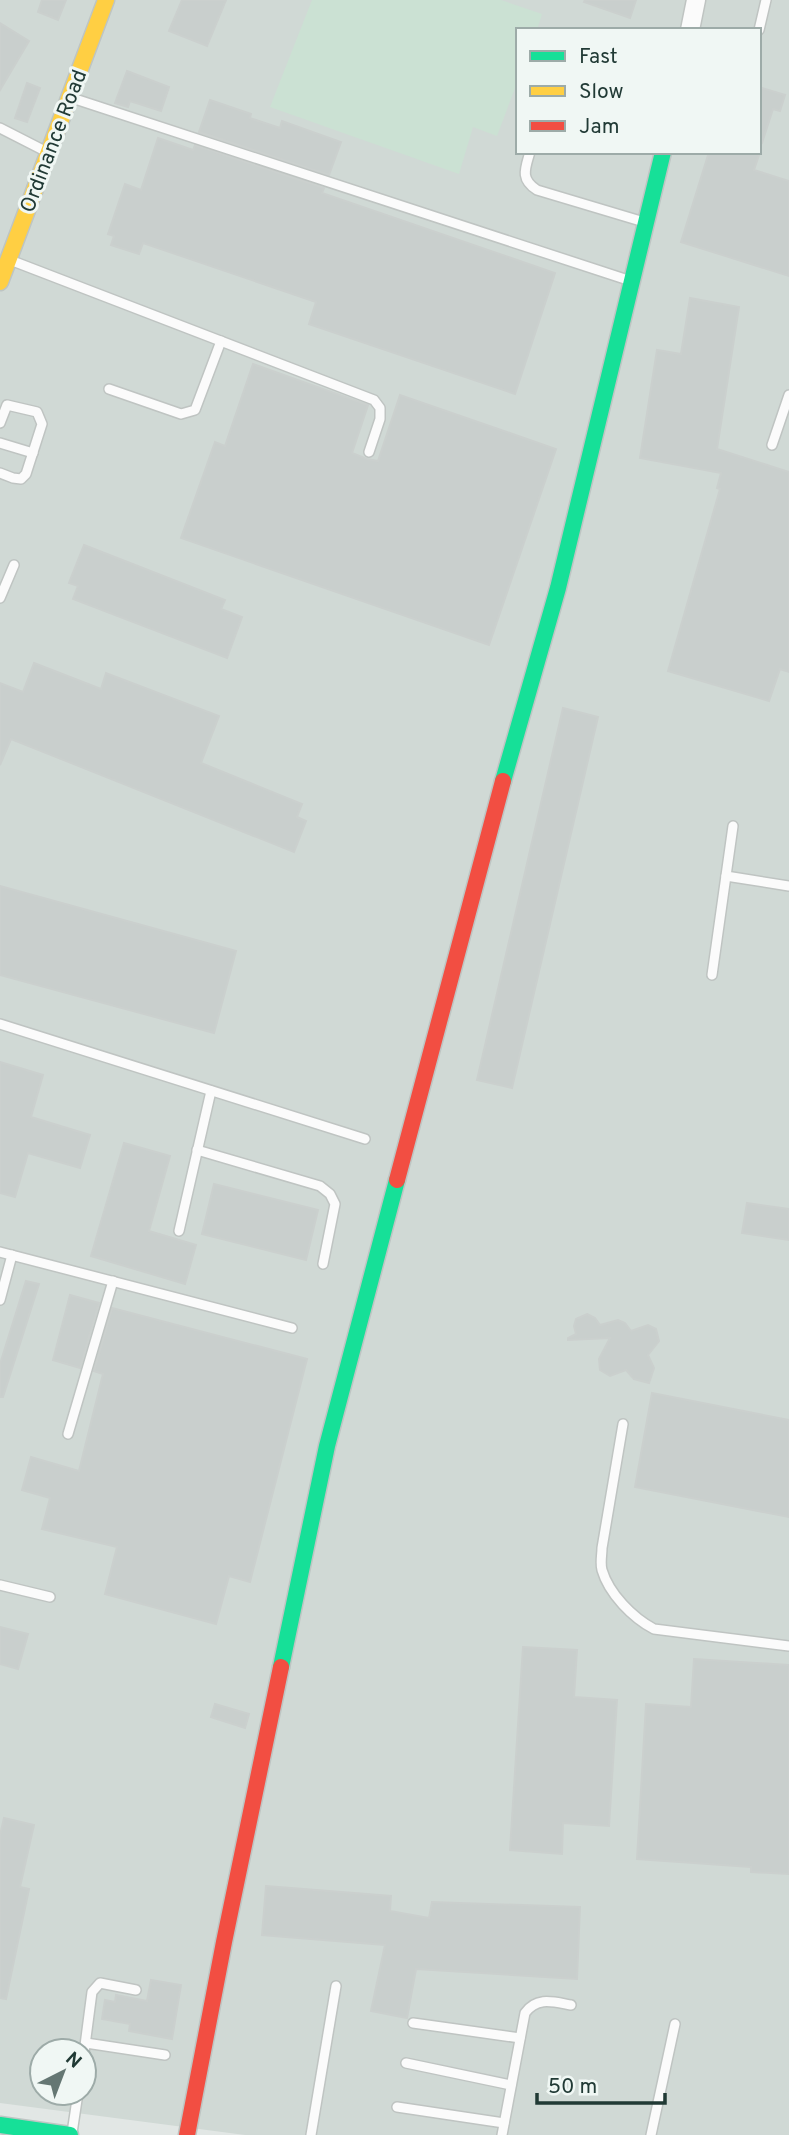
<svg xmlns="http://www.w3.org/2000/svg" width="789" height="2135" font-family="Overpass,sans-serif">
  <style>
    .built { fill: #d0d9d5; fill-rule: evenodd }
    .green { fill: #cbe1d3 }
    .building { fill: #c9cfcd; stroke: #cbd0ce; stroke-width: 2 }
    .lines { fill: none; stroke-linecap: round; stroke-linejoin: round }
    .lane-casing { stroke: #bfc4c2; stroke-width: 12 }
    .street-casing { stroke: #bfc4c2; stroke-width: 21 }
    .fast-casing { stroke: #bec5c3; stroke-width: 19 }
    .slow-casing { stroke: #bec5c3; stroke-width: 19 }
    .jam-casing { stroke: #bec5c3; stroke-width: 19 }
    .lane { stroke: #fbfbfb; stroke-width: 9 }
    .street { stroke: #fbfbfb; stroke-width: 18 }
    .fast { stroke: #16e098; stroke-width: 16 }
    .slow { stroke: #ffcf43; stroke-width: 16 }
    .jam { stroke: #f24e42; stroke-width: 16 }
    .labels { text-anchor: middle; stroke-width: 6; stroke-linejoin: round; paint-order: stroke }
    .street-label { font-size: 21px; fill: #213a35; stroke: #f0f7f4 }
  </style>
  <rect width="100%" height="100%" fill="#e2e7e5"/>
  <path class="built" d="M 0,0 L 789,0 L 789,2135 L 245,2135 L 0,2103 ZM 518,30 L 759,30 L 759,152 L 518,152 ZM 42,2051 L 84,2051 L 84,2093 L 42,2093 Z"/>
  <path class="green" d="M 312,0 L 501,0 L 542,14 L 537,30 L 518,30 L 518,80 L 497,136 L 473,127 L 459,174 L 270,107 Z"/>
  <g class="building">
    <path d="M 42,0 L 66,0 L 58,20 L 38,12 Z"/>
    <path d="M 182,0 L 226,0 L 207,46 L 169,31 Z"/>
    <path d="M 585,0 L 636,0 L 630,18 L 584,2 Z"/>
    <path d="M 0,23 L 29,41 L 0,90 Z"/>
    <path d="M 127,71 L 169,87 L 161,111 L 130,101 L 128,107 L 115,103 Z"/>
    <path d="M 27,83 L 40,88 L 27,122 L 15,118 Z"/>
    <path d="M 759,87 L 785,95 L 780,111 L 773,109 L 762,143 L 759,142 Z"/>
    <path d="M 210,100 L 251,114 L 250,118 L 280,128 L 282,121 L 341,142 L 329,175 L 199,132 Z"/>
    <path d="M 158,138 L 193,150 L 195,145 L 324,188 L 322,193 L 555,273 L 515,394 L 309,324 L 316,302 L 143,243 L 139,254 L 111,245 L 114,236 L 108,234 L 125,184 L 141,190 Z"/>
    <path d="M 709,152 L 760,152 L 754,170 L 789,181 L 789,276 L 681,242 Z"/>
    <path d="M 690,298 L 739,307 L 717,449 L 789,472 L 789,672 L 780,669 L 769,701 L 668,671 L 720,489 L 717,488 L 721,473 L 640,458 L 657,350 L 681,354 Z"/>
    <path d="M 253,364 L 368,405 L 352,453 L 367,459 L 378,461 L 400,395 L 556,449 L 489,645 L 181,538 L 215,442 L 225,446 Z"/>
    <path d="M 84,545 L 225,600 L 221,609 L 242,617 L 227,658 L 73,599 L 78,586 L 69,583 Z"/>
    <path d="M 34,663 L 101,689 L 106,673 L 219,716 L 201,763 L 302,804 L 297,817 L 306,821 L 294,852 L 11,739 L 0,765 L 0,683 L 23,692 Z"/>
    <path d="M 563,708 L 598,717 L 512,1088 L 477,1080 Z"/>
    <path d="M 0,886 L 236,951 L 214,1033 L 0,975 Z"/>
    <path d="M 0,1062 L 43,1075 L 31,1117 L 90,1135 L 80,1168 L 28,1153 L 15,1197 L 0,1193 Z"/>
    <path d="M 124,1143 L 170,1156 L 149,1231 L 196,1245 L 185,1284 L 91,1256 Z"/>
    <path d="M 214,1184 L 318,1210 L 306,1260 L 202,1234 Z"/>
    <path d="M 747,1203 L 789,1209 L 789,1240 L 742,1233 Z"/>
    <path d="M 26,1281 L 39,1284 L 3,1397 L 0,1397 L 0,1364 Z"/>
    <path d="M 70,1295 L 99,1303 L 80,1368 L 53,1360 Z"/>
    <path d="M 112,1308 L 307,1359 L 250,1582 L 229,1576 L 216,1624 L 105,1594 L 117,1547 L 42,1529 L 50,1498 L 22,1490 L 31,1457 L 79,1471 L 103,1374 L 94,1371 Z"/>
    <path d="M 587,1314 L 595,1318 L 600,1325 L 618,1320 L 625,1323 L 631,1331 L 648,1325 L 656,1329 L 659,1341 L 648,1355 L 654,1368 L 649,1383 L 634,1379 L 626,1370 L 610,1376 L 600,1370 L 599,1359 L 610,1338 L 568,1340 L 568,1338 L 576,1334 L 574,1326 L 576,1319 Z"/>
    <path d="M 652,1393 L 789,1420 L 789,1517 L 635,1487 Z"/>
    <path d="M 0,1627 L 28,1634 L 18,1669 L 0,1664 Z"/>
    <path d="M 523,1647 L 577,1650 L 574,1697 L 617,1700 L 609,1826 L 563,1823 L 562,1854 L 510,1850 Z"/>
    <path d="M 694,1659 L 789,1665 L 789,1874 L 751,1872 L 751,1867 L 637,1859 L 646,1704 L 691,1707 Z"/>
    <path d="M 215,1704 L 249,1714 L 245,1728 L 211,1717 Z"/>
    <path d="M 4,1818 L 34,1825 L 20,1887 L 29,1889 L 6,1999 L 0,1998 L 0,1835 Z"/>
    <path d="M 266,1886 L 391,1896 L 390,1911 L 429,1918 L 432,1902 L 580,1907 L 577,1979 L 416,1969 L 407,2018 L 371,2011 L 385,1945 L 262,1935 Z"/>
    <path d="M 151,1980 L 181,1985 L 172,2039 L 129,2031 L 130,2024 L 102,2019 L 105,2000 L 115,2002 L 116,1995 L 147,2001 Z"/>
  </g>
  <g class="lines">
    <g class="lane-casing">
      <g id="lane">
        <path d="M 759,30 L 766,0"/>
        <path d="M 72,98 L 631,281"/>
        <path d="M 0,128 L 47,152"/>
        <path d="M 530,152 C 525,169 520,179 537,190 L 644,222"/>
        <path d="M 10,260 L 374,400 L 380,408 L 380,419 L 369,452"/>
        <path d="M 109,389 L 181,414 L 195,410 L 221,341"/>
        <path d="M 0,423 L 7,405 L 37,412 L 42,424 L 26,474 L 21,479 L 13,478 L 0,473"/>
        <path d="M 0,443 L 33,453"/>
        <path d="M 772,445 L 789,395"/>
        <path d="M 0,598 L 14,565"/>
        <path d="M 726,876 L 789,886"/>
        <path d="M 712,975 L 733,826"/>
        <path d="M 0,1024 L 365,1139"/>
        <path d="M 197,1150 L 320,1186 L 330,1194 L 335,1204 L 323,1264"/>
        <path d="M 179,1231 L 211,1091"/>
        <path d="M 0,1252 L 292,1328"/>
        <path d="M 0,1300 L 12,1255"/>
        <path d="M 623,1424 L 602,1548 C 602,1555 600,1563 602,1570 C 609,1594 633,1618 654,1629 L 789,1646"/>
        <path d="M 68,1434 L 113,1281"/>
        <path d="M 0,1585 L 50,1597"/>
        <path d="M 413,2023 L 520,2038"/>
        <path d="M 86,2043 L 165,2055"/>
        <path d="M 84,2053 L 92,1992 L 100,1983 L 136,1990"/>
        <path d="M 406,2063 L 511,2085"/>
        <path d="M 397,2107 L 504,2123"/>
        <path d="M 72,2133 L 78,2093"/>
        <path d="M 311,2135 L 336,1986"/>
        <path d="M 502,2135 L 525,2013 C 537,1996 554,2002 571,2005"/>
        <path d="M 651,2135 L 675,2024"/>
      </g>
    </g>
    <g class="street-casing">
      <path id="street" d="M 690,30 L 696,0"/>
    </g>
    <g class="fast-casing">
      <g id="fast">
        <path d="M 503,781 L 558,588 L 663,152"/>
        <path d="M 281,1667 L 327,1446 L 397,1180"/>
        <path d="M 0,2125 L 70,2135"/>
      </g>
    </g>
    <g class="slow-casing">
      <path id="slow" d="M 0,282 L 106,0"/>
    </g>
    <g class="jam-casing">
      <g id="jam">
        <path d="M 397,1180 L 503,781"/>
        <path d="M 187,2135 L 224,1942 L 281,1667"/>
      </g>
    </g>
    <use href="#lane" class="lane"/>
    <use href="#street" class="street"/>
    <use href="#fast" class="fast"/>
    <use href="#slow" class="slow"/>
    <use href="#jam" class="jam"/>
  </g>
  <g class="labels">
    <g class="street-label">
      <text transform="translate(53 141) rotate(-69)" y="7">Ordinance Road</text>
    </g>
  </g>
  <rect x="516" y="28" width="245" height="126" fill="#f0f7f4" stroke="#9daba8" stroke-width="2"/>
  <rect x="530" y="51" width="35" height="10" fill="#16e098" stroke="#9daba8" stroke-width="2"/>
  <text x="579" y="63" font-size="21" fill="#213a35">Fast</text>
  <rect x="530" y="86" width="35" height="10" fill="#ffcf43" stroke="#9daba8" stroke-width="2"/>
  <text x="579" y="98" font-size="21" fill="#213a35">Slow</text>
  <rect x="530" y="121" width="35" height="10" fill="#f24e42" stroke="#9daba8" stroke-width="2"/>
  <text x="579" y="133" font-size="21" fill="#213a35">Jam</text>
  <g transform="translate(63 2072) rotate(42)"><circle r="33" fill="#f0f7f4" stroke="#9daba8" stroke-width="2"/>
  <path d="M0-5L12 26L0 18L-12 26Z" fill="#657773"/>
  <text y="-10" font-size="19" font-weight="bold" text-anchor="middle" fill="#213a35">N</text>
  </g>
  <path d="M537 2093v10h128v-10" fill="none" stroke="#213a35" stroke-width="3.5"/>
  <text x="548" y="2093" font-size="21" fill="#213a35" stroke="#f0f7f4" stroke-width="5" paint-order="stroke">50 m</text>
</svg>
